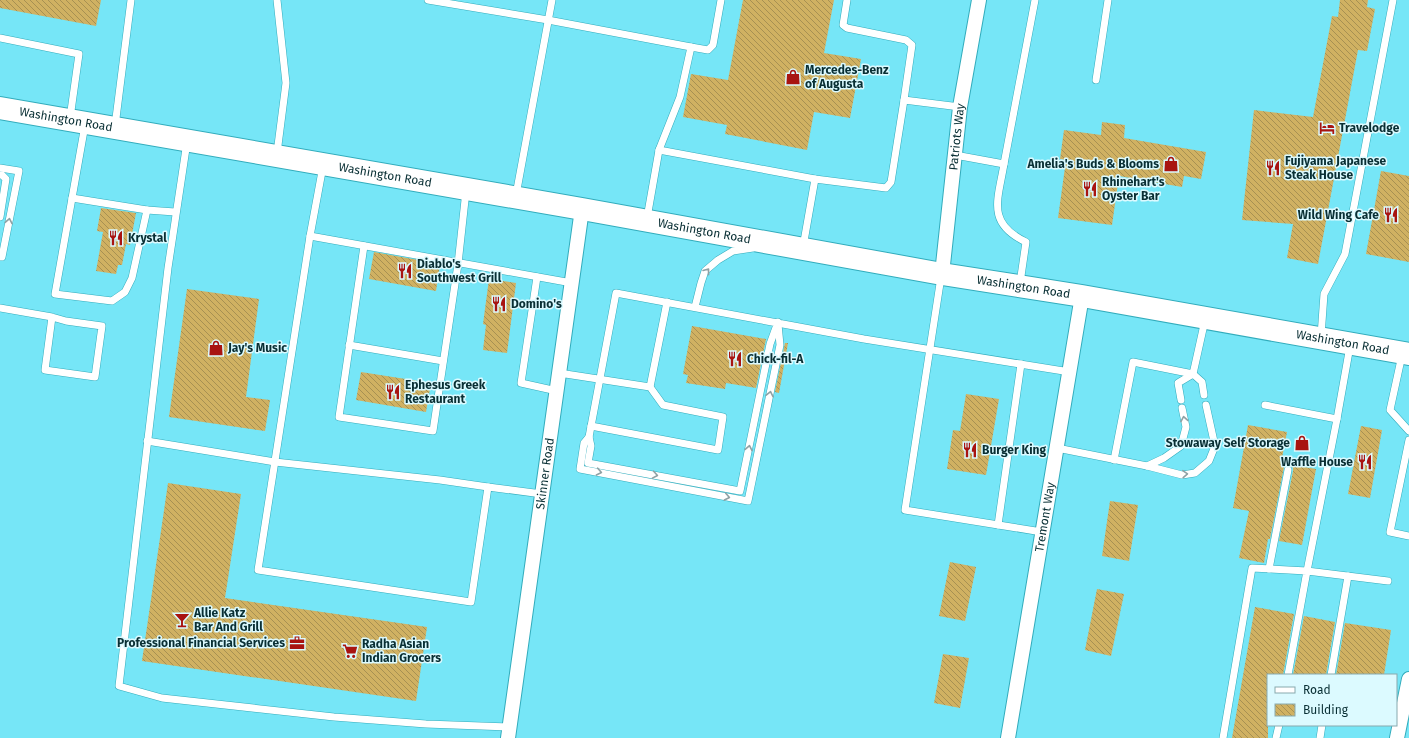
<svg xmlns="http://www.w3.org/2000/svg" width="1409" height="738" font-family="'Fira Sans',sans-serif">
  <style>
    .building { fill: url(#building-back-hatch) }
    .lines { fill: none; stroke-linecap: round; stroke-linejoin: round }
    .service-casing { stroke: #32acbc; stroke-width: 8 }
    .minor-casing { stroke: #32acbc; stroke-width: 16 }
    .primary-casing { stroke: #32acbc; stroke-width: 24 }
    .service { stroke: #fff; stroke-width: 7 }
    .minor { stroke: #fff; stroke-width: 14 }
    .primary { stroke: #fff; stroke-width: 22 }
    .oneway { stroke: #90a1a4 }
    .labels { text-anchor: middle; stroke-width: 3; stroke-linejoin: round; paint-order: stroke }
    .poi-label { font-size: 12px; font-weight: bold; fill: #092f34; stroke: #dcfaff; text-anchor: start }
    .street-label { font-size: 12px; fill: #092f34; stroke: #dcfaff }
  </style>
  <defs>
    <pattern id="building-back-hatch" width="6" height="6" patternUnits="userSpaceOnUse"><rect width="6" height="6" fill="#d0b162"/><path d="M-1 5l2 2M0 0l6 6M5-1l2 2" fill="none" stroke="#a79052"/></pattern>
  </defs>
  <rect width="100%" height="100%" fill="#76e6f7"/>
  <g class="building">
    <path d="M 0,0 L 101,0 L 96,26 L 0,8 Z"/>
    <path d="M 743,0 L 834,0 L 824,53 L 861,59 L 850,118 L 814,112 L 807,150 L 725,134 L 727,125 L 683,117 L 691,74 L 728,80 Z"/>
    <path d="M 1340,0 L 1368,0 L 1367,7 L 1375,9 L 1367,51 L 1358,50 L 1318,264 L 1287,258 L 1293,224 L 1242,220 L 1254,110 L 1313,117 L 1332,16 L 1338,17 Z"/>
    <path d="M 1102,122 L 1125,125 L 1124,138 L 1206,152 L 1201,179 L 1184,176 L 1182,187 L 1119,176 L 1112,225 L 1058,218 L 1066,160 L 1060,159 L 1064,130 L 1101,135 Z"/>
    <path d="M 1381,171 L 1409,176 L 1409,262 L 1366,254 Z"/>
    <path d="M 101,208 L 136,213 L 130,245 L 126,244 L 122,265 L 118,265 L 116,274 L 96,271 L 103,232 L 97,231 Z"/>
    <path d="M 374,252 L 440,264 L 436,291 L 369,279 Z"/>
    <path d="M 489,279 L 516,283 L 507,353 L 483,350 L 486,325 L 483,324 Z"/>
    <path d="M 187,289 L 259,299 L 246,397 L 270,400 L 265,431 L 169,417 Z"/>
    <path d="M 692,326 L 766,339 L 756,388 L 726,383 L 725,389 L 686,383 L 688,375 L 683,374 Z"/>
    <path d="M 785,343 L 788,343 L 779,393 L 775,392 Z"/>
    <path d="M 361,372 L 431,383 L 426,412 L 356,400 Z"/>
    <path d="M 966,394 L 999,399 L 986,475 L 947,469 L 953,430 L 960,431 Z"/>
    <path d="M 1248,425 L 1287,432 L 1281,463 L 1316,469 L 1302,545 L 1279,541 L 1293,471 L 1293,468 L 1289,465 L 1284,467 L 1270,539 L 1268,539 L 1264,563 L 1239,558 L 1249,511 L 1233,508 Z"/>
    <path d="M 1361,426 L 1382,430 L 1370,498 L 1348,494 Z"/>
    <path d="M 168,483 L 241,494 L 225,598 L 427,627 L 416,701 L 142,661 Z"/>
    <path d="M 1110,501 L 1138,505 L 1129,561 L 1102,556 Z"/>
    <path d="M 950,562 L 976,567 L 965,621 L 939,616 Z"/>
    <path d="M 1097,589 L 1124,594 L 1111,656 L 1085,650 Z"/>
    <path d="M 1255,607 L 1294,614 L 1283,675 L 1268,675 L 1268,738 L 1232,738 Z"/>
    <path d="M 1304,616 L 1335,622 L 1326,675 L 1293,675 Z"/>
    <path d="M 1345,623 L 1391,630 L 1384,675 L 1336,675 Z"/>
    <path d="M 943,654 L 969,658 L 960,708 L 934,703 Z"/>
  </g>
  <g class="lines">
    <g class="service-casing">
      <g id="service">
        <path d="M 428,0 L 548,20 L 691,47"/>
        <path d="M 847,0 L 843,25 L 847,28 L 906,40 L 912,45 L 904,100"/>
        <path d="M 0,38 L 79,54 L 70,118"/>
        <path d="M 1096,80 L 1108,0"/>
        <path d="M 85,125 L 55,294 L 112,301 L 125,292 L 132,278 L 147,210 L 175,212"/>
        <path d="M 115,126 L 131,0"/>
        <path d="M 187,142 L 168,268 L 119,686 L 162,698 L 334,717 L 426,724 L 509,727"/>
        <path d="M 659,150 L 680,97 L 691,47 L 708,50 L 713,45 L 721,0"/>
        <path d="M 277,153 L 286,83 L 277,0"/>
        <path d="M 955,155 L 1004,164 L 1035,0"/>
        <path d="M 1004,164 C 998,200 986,223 1026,242 L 1020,283"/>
        <path d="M 323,166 L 310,236 L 258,570 L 471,602 L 488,487 L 542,494"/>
        <path d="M 0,168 L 19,171 L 2,257 L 0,257"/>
        <path d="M 0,175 L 2,175 L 6,179 L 0,217"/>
        <path d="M 815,179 L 886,188 L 891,182 L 904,100 L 960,107"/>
        <path d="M 516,195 L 552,0"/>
        <path d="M 72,198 L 147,210"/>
        <path d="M 647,218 L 659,150 L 815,179 L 803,247"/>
        <path d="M 310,236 L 572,283"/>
        <path d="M 364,246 L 339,417 L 433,431 L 458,264 L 466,191"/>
        <path d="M 537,277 L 521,383 L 557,391"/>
        <path d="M 941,277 L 905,510 L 1042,532"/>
        <path d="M 695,307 L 701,283 L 705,271 L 718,260 L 733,251 L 753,248"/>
        <path d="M 0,308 L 52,317 L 66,321 L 102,326 L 95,377 L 45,370 L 52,317"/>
        <path d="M 778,322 L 770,344 L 740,491 L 588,463 L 591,446 L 589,437 L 616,293 L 864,339 L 1070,372"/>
        <path d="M 1321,336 L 1324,294 L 1345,254 L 1393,0"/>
        <path d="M 349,345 L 443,361"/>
        <path d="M 1350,346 L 1337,419 L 1307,571 L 1388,581"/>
        <path d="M 1402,355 L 1390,410 L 1409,431"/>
        <path d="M 559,373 L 650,387 L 663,405 L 723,417 L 718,450 L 591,426"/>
        <path d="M 650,387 L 667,302"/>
        <path d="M 1181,400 L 1178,383 L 1193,374 L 1202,382 L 1204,395"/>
        <path d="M 1265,405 L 1337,419"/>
        <path d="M 589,437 L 584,443 L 580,469 L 748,501 L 780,345 L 778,324"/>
        <path d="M 1409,440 L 1390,532 L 1409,536"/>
        <path d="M 147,441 L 275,462 L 440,480 L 488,487"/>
        <path d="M 1057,448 L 1147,466 L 1182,475 L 1195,473 L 1209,461 L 1215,446 L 1206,405"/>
        <path d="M 1114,460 L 1133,362 L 1193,374 L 1205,320"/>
        <path d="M 1147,466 L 1164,458 L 1181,446 L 1186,427 L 1182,408"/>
        <path d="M 998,525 L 1021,364"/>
        <path d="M 1269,569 L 1288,470"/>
        <path d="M 1331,675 L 1348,576"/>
        <path d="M 1223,738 L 1252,568 L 1307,571 L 1288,675"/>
        <path d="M 1276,738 L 1279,725"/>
        <path d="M 1320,738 L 1322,725"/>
      </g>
    </g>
    <g class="minor-casing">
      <g id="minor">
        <path id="s1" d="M 942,274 L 960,107 L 979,0"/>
        <path id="s2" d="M 508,738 L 582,209"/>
        <path id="s3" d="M 1008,738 L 1082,296"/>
        <path d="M 1397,738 L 1409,679"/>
      </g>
    </g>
    <g class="primary-casing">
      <g id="primary">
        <path id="s4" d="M 0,108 L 582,209 L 942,274 L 1082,296 L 1409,354"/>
      </g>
    </g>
    <use href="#service" class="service"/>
    <use href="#minor" class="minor"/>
    <use href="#primary" class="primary"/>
  </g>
  <defs><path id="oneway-chevron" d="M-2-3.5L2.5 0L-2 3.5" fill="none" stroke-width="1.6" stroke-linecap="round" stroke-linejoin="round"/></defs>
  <g class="oneway">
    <use href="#oneway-chevron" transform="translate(9 221) rotate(-79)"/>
    <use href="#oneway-chevron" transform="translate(707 271) rotate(-52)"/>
    <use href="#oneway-chevron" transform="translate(770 394) rotate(-78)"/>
    <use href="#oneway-chevron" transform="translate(1184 419) rotate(-100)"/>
    <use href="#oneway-chevron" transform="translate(749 448) rotate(-79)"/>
    <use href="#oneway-chevron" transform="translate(599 472) rotate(11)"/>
    <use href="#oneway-chevron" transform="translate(1185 474) rotate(-3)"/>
    <use href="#oneway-chevron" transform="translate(655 475) rotate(10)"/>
    <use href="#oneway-chevron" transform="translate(727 497) rotate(11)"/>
  </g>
  <defs>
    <g id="shop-bare" transform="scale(1.2)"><path d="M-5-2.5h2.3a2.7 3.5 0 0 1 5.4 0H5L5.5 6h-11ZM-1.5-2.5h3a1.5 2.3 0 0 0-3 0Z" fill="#a81411" stroke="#dcfaff" stroke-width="2.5" paint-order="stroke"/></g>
    <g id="hotel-bare" transform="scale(1.2)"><path d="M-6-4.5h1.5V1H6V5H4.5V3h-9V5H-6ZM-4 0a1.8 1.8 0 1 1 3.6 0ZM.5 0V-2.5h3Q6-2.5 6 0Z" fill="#a81411" stroke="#dcfaff" stroke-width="2.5" paint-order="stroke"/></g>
    <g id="restaurant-bare" transform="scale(1.2)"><path d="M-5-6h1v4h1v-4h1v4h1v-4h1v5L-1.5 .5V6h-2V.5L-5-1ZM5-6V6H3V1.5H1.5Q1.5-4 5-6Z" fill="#a81411" stroke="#dcfaff" stroke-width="2.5" paint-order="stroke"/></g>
    <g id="bar-bare" transform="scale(1.2)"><path d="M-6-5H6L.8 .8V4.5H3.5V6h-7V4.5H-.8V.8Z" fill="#a81411" stroke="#dcfaff" stroke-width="2.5" paint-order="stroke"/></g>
    <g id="office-bare" transform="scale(1.2)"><path d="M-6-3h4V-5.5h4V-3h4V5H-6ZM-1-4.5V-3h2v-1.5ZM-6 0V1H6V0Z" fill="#a81411" stroke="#dcfaff" stroke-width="2.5" paint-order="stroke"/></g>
    <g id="supermarket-bare" transform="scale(1.2)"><path d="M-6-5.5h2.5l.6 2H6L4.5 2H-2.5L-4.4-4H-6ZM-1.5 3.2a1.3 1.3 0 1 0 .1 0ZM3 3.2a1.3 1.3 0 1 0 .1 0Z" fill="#a81411" stroke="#dcfaff" stroke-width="2.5" paint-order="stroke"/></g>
  </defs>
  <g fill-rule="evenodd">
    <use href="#shop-bare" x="793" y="77"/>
    <use href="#hotel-bare" x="1327" y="128"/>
    <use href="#shop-bare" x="1171" y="164"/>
    <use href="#restaurant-bare" x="1273" y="168"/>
    <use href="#restaurant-bare" x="1090" y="189"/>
    <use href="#restaurant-bare" x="1391" y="215"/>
    <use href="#restaurant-bare" x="116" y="238"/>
    <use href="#restaurant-bare" x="405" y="271"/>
    <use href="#restaurant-bare" x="499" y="304"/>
    <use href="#shop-bare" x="216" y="348"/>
    <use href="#restaurant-bare" x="735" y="359"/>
    <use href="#restaurant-bare" x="393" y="392"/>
    <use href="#shop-bare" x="1302" y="443"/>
    <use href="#restaurant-bare" x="970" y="450"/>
    <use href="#restaurant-bare" x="1365" y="462"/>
    <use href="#bar-bare" x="182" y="620"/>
    <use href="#office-bare" x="297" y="643"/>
    <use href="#supermarket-bare" x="350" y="651"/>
  </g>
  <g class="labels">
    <g class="poi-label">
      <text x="805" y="74">Mercedes-Benz<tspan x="805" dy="14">of Augusta</tspan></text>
      <text x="1339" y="132">Travelodge</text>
      <text x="1285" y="165">Fujiyama Japanese<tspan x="1285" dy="14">Steak House</tspan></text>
      <text x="1159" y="168" text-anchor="end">Amelia's Buds &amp; Blooms</text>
      <text x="1102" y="186">Rhinehart's<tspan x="1102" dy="14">Oyster Bar</tspan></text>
      <text x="1379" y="219" text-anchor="end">Wild Wing Cafe</text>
      <text x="128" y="242">Krystal</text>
      <text x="417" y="268">Diablo's<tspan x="417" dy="14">Southwest Grill</tspan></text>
      <text x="511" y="308">Domino's</text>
      <text x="228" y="352">Jay's Music</text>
      <text x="747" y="363">Chick-fil-A</text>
      <text x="405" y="389">Ephesus Greek<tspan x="405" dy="14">Restaurant</tspan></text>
      <text x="1290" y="447" text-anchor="end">Stowaway Self Storage</text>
      <text x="982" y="454">Burger King</text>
      <text x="1353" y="466" text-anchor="end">Waffle House</text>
      <text x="194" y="617">Allie Katz<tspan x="194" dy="14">Bar And Grill</tspan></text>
      <text x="285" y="647" text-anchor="end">Professional Financial Services</text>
      <text x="362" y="648">Radha Asian<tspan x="362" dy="14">Indian Grocers</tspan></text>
    </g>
    <g class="street-label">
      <text dy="4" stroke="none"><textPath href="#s4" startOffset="67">Washington Road</textPath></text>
      <text dy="4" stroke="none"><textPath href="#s1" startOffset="138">Patriots Way</textPath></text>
      <text dy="4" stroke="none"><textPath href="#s4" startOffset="391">Washington Road</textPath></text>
      <text dy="4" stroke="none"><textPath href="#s4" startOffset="715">Washington Road</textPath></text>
      <text dy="4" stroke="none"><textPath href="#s4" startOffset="1039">Washington Road</textPath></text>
      <text dy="4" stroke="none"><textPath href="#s4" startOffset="1363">Washington Road</textPath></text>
      <text dy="4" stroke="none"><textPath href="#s2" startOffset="267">Skinner Road</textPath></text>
      <text dy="4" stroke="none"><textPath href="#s3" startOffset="224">Tremont Way</textPath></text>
    </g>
  </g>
  <rect x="1267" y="674" width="130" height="52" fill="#dcfaff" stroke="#88a9ae"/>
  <rect x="1275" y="687" width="20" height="6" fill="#ffffff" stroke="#88a9ae"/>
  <text x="1303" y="694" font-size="12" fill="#092f34">Road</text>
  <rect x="1275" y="704" width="20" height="12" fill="url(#building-back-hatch)" stroke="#88a9ae"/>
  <text x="1303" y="714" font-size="12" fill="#092f34">Building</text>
</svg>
